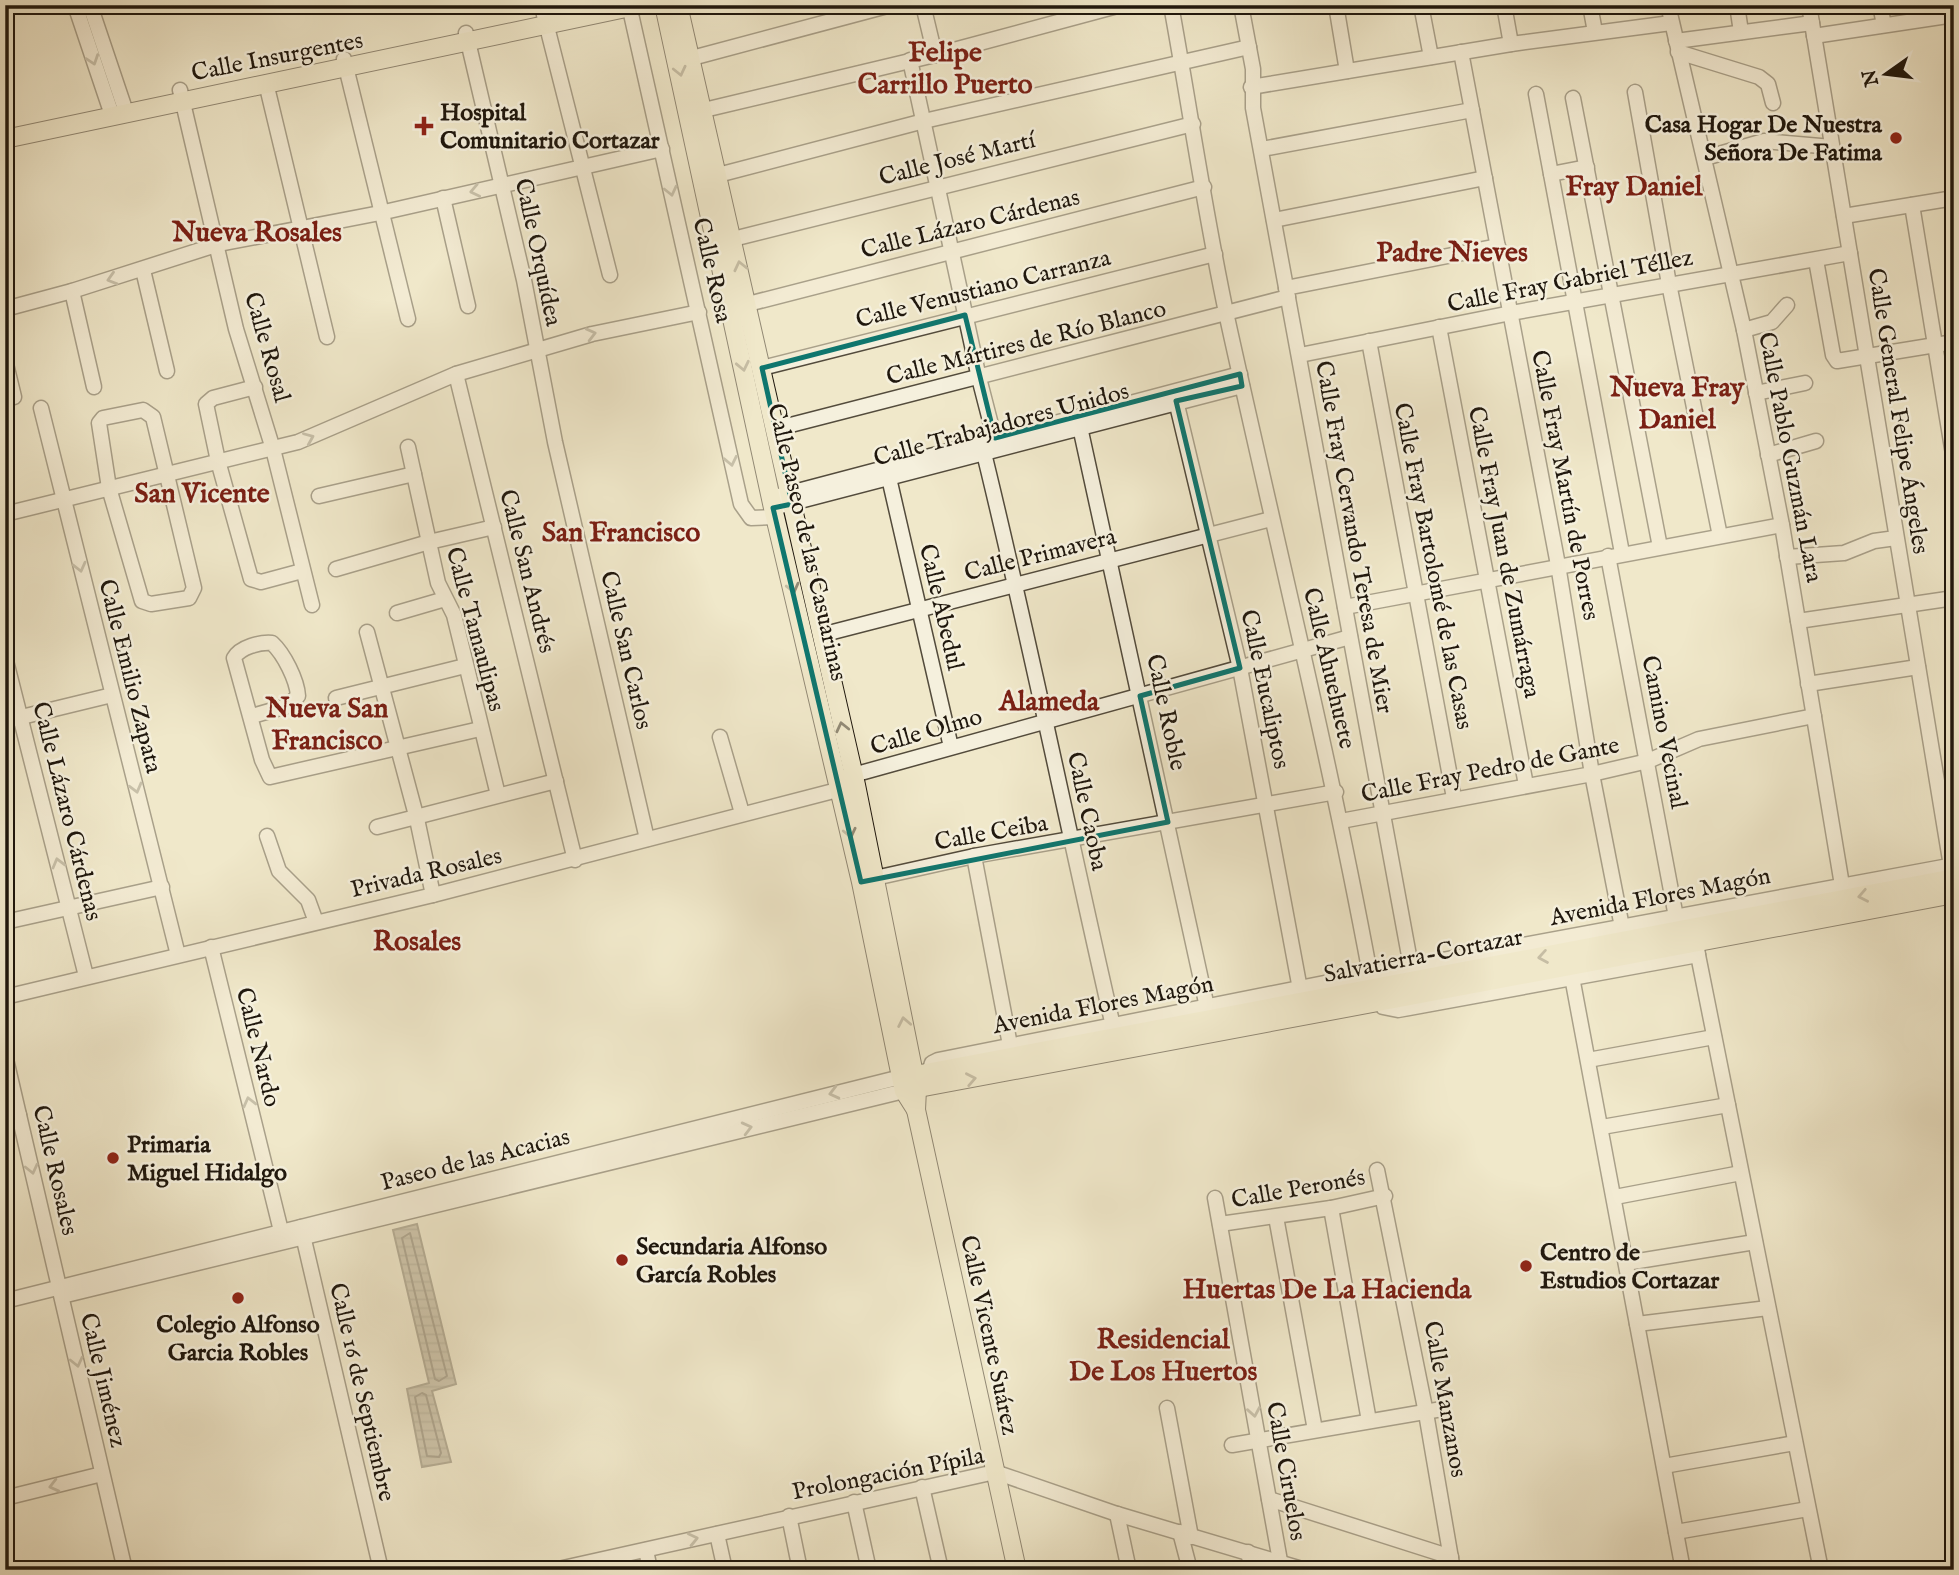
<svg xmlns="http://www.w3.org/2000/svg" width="1959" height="1575" font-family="'IM FELL English',serif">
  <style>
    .water { fill: url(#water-rules); stroke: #726a58; stroke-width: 2 }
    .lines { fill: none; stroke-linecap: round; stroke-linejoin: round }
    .shore { stroke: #645c4c; stroke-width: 2 }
    .minor-casing { stroke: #534b3c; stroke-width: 17 }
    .major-casing { stroke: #1f170d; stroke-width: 20 }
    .minor { stroke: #f5f0dd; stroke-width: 14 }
    .major { stroke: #f0e8ca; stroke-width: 18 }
    .oneway { stroke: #958e7f }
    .oneway2 { stroke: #928a75 }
    .marked { fill: none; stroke: #0f766e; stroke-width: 5; stroke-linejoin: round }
    .poi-dot { fill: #8f2418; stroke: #f5f0dd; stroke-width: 2.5 }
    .labels { text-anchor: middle; stroke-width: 5; stroke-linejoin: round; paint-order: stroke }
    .street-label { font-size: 24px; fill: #1f170d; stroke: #f5f0dd }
    .poi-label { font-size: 24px; font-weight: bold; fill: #1f170d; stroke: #f5f0dd; text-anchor: start }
    .quarter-label { font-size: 28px; font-weight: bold; fill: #7a1f14; stroke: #f5f0dd }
  </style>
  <defs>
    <pattern id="water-rules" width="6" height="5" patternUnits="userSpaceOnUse" patternTransform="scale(1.75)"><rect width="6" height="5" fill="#a9a18a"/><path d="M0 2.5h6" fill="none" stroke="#89826f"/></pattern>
  </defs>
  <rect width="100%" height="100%" fill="#f0e8ca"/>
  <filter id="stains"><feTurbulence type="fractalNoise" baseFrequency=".00286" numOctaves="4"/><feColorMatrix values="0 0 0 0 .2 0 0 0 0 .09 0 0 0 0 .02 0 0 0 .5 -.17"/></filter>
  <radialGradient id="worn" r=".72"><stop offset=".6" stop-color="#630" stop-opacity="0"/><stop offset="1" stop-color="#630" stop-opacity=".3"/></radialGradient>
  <path class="water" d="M 417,1224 L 456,1384 L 432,1391 L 451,1462 L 422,1467 L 407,1389 L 429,1383 L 393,1230 Z"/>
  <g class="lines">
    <g class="shore">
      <path d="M 410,1233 L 447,1376 L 439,1381 L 435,1379 L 402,1238 Z"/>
      <path d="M 422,1393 L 426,1395 L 441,1453 L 439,1457 L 427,1456 L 415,1397 Z"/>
    </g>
    <g class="minor-casing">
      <g id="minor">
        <path d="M 75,5 L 112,115"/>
        <path d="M 90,5 L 126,112"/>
        <path d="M 629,5 L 741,504 L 751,518 L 775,517"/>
        <path d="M 923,5 L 935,55"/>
        <path d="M 1171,5 C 1190,109 1205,214 1227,317 C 1275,536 1329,753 1370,974"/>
        <path d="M 1241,5 L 1253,69 L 1253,108 L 1412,972"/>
        <path d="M 1336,5 L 1347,71"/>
        <path d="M 1421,5 L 1431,57"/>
        <path d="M 1504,5 L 1511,44"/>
        <path d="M 1590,5 L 1595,32"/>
        <path d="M 1668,5 L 1744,330 L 1782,525 L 1842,885"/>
        <path d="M 1737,5 L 1741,32"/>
        <path d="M 1809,5 L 1951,866"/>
        <path d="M 1880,5 L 1884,25"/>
        <path d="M 1950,5 L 1954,30"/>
        <path d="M 544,15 L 610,275"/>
        <path d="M 466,33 L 524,280 L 555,442 L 647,839"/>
        <path d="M 1814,36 L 1954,15"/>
        <path d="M 1676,41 L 1812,23"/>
        <path d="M 1461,52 L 1558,565 L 1592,774 L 1622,927"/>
        <path d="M 1678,52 L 1759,77 L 1768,84 L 1773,103"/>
        <path d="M 692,58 L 891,5"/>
        <path d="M 344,59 L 408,319"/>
        <path d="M 910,60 L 979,378 L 996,444"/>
        <path d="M 266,83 L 327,337"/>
        <path d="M 1251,87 L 1511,44 L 1671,23"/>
        <path d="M 180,90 L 236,329 L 273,449 L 312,605"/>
        <path d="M 1635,92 L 1669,284 L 1720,536"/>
        <path d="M 1536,94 L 1622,553"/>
        <path d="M 1573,98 L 1660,547"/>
        <path d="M 704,110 L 935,55 L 1121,5"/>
        <path d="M 1262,149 L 1472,110"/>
        <path d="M 1705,158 L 1764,141 L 1832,147"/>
        <path d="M 1551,174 L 1587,167"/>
        <path d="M 718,175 L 924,121 L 1249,47"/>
        <path d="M 443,198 L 468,306"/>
        <path d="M 1912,205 L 1954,460"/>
        <path d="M 1844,216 L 1954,198"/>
        <path d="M 1274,220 L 1485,178"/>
        <path d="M 733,239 L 1193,124"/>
        <path d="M 1816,260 L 1833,355 L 1837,361 L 1954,342"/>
        <path d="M 143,270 L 167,371"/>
        <path d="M 1286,288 L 1498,246"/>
        <path d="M 72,291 L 94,387"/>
        <path d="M 748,304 L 1204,187"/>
        <path d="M 5,309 L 72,291 L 219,244 L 380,213 L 662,149"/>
        <path d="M 1439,327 L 1526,785"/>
        <path d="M 1744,330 L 1772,322 L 1787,305"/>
        <path d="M 1369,341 L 1454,798"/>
        <path d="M 1300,355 L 1511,313 L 1850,253"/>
        <path d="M 5,360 L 14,397"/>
        <path d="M 762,368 L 1215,254"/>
        <path d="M 456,374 L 575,860"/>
        <path d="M 255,387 L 213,398 L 206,404 L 218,461 L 251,579 L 261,582 L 302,571"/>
        <path d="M 1756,393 L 1805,383"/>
        <path d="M 1176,401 L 1240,668 L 1300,989"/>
        <path d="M 41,408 L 178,955"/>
        <path d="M 143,410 L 153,417 L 194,588 L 189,598 L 151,604 L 142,601 L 109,488 L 99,423 L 103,418 Z"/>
        <path d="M 1080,427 L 1207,1007"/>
        <path d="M 775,429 L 1288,297"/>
        <path d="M 981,441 C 1029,635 1068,831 1113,1026"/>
        <path d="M 408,447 L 438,583 L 454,615 L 498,795"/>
        <path d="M 1768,455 L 1816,441"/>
        <path d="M 889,478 L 951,747"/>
        <path d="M 319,496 L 414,474"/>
        <path d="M 771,498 L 1240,374"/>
        <path d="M 773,508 L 1242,386"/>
        <path d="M 5,514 L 298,442 L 456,374 L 592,334 L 699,312"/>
        <path d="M 1608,556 L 1676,917"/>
        <path d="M 1787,557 L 1844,553 L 1874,541 L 1896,538"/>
        <path d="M 336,569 L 429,542 L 494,527"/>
        <path d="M 1345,607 L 1782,525"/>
        <path d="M 397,613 L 445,599"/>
        <path d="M 1798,621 L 1954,598"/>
        <path d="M 367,632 L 417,819 L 433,895"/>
        <path d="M 821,635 L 1271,519"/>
        <path d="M 5,657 L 86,976"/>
        <path d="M 1808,684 L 1918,667"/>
        <path d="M 336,698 L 465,666"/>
        <path d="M 252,716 L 287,706 L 298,696 C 297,680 284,654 272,643 C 260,642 240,647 234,658 L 262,760 L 270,777 L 480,729"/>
        <path d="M 5,721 L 112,695"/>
        <path d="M 720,737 L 742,813"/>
        <path d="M 846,777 L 1350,637"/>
        <path d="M 1341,821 L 1592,774 L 1648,761 L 1699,739 L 1814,716"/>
        <path d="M 377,827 L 556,781"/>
        <path d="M 267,836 L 279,871 L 308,900 L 316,922"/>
        <path d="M 974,856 L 1010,1045"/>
        <path d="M 866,880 L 974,856 L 1336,792"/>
        <path d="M 5,922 L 162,887"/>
        <path d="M 211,947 L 283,1239"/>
        <path d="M 1698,955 L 1821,1570"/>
        <path d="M 1572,977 L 1683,1570"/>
        <path d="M 1378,996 L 1383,1007 L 1398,1010 L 1698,955 L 1697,948"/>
        <path d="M 5,997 L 433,895 L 849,787"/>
        <path d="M 5,1055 L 125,1570"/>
        <path d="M 1588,1060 L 1714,1037"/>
        <path d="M 929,1072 L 932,1063 L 938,1060 L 1410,966 L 1954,865"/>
        <path d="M 5,1119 L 19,1115"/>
        <path d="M 1602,1127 L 1728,1105"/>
        <path d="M 1377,1170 L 1426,1413 L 1453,1570"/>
        <path d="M 1615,1197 L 1741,1173"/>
        <path d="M 1215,1198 L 1280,1561"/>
        <path d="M 1331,1208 L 1369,1421"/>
        <path d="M 1276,1217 L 1315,1430"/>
        <path d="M 1220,1224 L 1331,1208 L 1385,1196"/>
        <path d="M 301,1227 L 381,1570"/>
        <path d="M 1626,1263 L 1755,1242"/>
        <path d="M 62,1296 L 904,1091"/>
        <path d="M 5,1301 L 901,1077"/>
        <path d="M 1637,1324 L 1768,1308"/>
        <path d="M 1167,1408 L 1191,1537"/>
        <path d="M 1232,1445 L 1442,1409"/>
        <path d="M 1664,1466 L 1795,1443"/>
        <path d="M 922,1487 L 941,1570"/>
        <path d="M 5,1498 L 102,1474"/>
        <path d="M 1269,1499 L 1451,1557"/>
        <path d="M 854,1502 L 869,1570"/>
        <path d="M 1117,1514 L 1129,1570"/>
        <path d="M 789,1516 L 800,1570"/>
        <path d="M 1180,1532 L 1190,1570"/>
        <path d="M 1676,1532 L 1808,1509"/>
        <path d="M 717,1534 L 725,1570"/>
        <path d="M 646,1550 L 650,1570"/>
        <path d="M 1248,1552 L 1252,1570"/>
        <path d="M 554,1570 L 995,1472 L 1117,1514 L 1305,1570"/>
      </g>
    </g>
    <g class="major-casing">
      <g id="major">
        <path d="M 664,5 L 773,508 L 861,882 L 901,1077 L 904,1091 L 916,1110"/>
        <path d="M 678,5 L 856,785 L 917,1089 L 916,1110 L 1017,1570"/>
        <path d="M 5,139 L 640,5"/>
        <path d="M 905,1077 L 1954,878"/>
        <path d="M 908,1090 L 1954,894"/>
      </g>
    </g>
    <use href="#minor" class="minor"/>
    <use href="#major" class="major"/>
  </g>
  <defs><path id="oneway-chevron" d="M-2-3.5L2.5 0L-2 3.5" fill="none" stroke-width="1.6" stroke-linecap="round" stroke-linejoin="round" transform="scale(1.75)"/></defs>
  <g class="oneway">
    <use href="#oneway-chevron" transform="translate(93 60) rotate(71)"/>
    <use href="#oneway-chevron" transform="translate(475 191) rotate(168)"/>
    <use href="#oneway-chevron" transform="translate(671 191) rotate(77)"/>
    <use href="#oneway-chevron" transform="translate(112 279) rotate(163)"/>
    <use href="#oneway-chevron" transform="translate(591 334) rotate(-14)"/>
    <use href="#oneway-chevron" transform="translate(309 438) rotate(-23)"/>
    <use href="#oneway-chevron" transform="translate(731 461) rotate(78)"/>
    <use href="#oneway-chevron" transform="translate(80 567) rotate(76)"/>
    <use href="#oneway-chevron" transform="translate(136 788) rotate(75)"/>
    <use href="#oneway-chevron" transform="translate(58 863) rotate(-105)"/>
    <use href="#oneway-chevron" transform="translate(834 1093) rotate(166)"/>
    <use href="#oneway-chevron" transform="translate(249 1102) rotate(-104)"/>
    <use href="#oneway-chevron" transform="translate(747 1128) rotate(-14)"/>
    <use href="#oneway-chevron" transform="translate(32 1169) rotate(77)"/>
    <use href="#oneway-chevron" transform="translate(77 1362) rotate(77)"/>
    <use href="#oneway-chevron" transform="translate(1254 1412) rotate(80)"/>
    <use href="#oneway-chevron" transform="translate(54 1486) rotate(166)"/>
    <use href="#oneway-chevron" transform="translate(693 1539) rotate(-13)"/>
  </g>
  <g class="oneway2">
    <use href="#oneway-chevron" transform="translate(680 71) rotate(77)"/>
    <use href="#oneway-chevron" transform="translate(740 266) rotate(-103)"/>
    <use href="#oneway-chevron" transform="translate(743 366) rotate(78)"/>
    <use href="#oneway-chevron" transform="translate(793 588) rotate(76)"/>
    <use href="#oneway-chevron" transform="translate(842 727) rotate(-103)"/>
    <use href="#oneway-chevron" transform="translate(850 833) rotate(77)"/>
    <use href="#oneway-chevron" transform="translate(1863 896) rotate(169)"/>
    <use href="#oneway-chevron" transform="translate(1543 957) rotate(170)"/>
    <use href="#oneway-chevron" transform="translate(904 1022) rotate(-101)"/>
    <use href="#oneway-chevron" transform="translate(971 1079) rotate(-11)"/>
  </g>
  <path d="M0 0H1959V1575H0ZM 965,315 L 995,438 L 1240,374 L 1242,386 L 1176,401 L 1240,668 L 1140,696 L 1168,822 L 861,882 L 773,508 L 792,504 L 762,368 Z" fill="#f0e8ca" fill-opacity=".55" fill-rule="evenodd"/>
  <path class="marked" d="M 965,315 L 995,438 L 1240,374 L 1242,386 L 1176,401 L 1240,668 L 1140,696 L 1168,822 L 861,882 L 773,508 L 792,504 L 762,368 Z"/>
  <g class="poi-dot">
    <path d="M420.5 115.5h7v7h7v7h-7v7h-7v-7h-7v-7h7z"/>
    <circle cx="1896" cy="138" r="7"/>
    <circle cx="113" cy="1158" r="7"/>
    <circle cx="622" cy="1260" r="7"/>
    <circle cx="1526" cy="1266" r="7"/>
    <circle cx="238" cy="1298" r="7"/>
  </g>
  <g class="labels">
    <g class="street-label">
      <text transform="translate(277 56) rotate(-11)" y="8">Calle Insurgentes</text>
      <text transform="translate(957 158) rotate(-14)" y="8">Calle José Martí</text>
      <text transform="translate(970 223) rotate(-14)" y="8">Calle Lázaro Cárdenas</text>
      <text transform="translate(539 252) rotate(78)" y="8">Calle Orquídea</text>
      <text transform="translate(713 270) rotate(77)" y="8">Calle Rosa</text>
      <text transform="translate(1570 280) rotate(-11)" y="8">Calle Fray Gabriel Téllez</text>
      <text transform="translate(983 288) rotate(-14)" y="8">Calle Venustiano Carranza</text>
      <text transform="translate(1026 342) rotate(-14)" y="8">Calle Mártires de Río Blanco</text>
      <text transform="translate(268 347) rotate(74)" y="8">Calle Rosal</text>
      <text transform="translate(1899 411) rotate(81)" y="8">Calle General Felipe Ángeles</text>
      <text transform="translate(1001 424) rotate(-15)" y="8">Calle Trabajadores Unidos</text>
      <text transform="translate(1791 457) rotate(79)" y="8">Calle Pablo Guzmán Lara</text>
      <text transform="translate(1566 485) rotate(79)" y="8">Calle Fray Martín de Porres</text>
      <text transform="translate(1355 537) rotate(80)" y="8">Calle Fray Cervando Teresa de Mier</text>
      <text transform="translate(808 542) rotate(77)" y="8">Calle Paseo de las Casuarinas</text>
      <text transform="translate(1505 552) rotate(79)" y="8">Calle Fray Juan de Zumárraga</text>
      <text transform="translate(1040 554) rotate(-14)" y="8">Calle Primavera</text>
      <text transform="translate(1434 566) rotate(79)" y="8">Calle Fray Bartolomé de las Casas</text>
      <text transform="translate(528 571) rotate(76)" y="8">Calle San Andrés</text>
      <text transform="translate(942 607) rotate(77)" y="8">Calle Abedul</text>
      <text transform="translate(476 629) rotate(75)" y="8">Calle Tamaulipas</text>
      <text transform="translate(627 650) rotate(77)" y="8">Calle San Carlos</text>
      <text transform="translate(1330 668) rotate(77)" y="8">Calle Ahuehuete</text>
      <text transform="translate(131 676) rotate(76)" y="8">Calle Emilio Zapata</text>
      <text transform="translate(1266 689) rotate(78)" y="8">Calle Eucaliptos</text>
      <text transform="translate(1167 712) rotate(78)" y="8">Calle Roble</text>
      <text transform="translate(926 731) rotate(-16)" y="8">Calle Olmo</text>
      <text transform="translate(1665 732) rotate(79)" y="8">Camino Vecinal</text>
      <text transform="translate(1490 769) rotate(-11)" y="8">Calle Fray Pedro de Gante</text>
      <text transform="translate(68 811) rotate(76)" y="8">Calle Lázaro Cárdenas</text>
      <text transform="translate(1088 811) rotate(78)" y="8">Calle Caoba</text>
      <text transform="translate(991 832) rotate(-10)" y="8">Calle Ceiba</text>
      <text transform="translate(426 872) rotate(-13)" y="8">Privada Rosales</text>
      <text transform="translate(1660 896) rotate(-11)" y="8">Avenida Flores Magón</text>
      <text transform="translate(1423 955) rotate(-11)" y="8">Salvatierra-Cortazar</text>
      <text transform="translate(1103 1004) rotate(-11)" y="8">Avenida Flores Magón</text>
      <text transform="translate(259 1047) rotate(76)" y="8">Calle Nardo</text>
      <text transform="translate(475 1159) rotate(-14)" y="8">Paseo de las Acacias</text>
      <text transform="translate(56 1170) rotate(77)" y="8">Calle Rosales</text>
      <text transform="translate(1298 1188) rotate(-10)" y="8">Calle Peronés</text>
      <text transform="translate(990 1335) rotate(78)" y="8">Calle Vicente Suárez</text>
      <text transform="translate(104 1380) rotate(77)" y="8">Calle Jiménez</text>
      <text transform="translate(363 1392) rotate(77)" y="8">Calle 16 de Septiembre</text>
      <text transform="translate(1446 1399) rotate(80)" y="8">Calle Manzanos</text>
      <text transform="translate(1287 1471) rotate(80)" y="8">Calle Ciruelos</text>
      <text transform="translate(888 1473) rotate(-11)" y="8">Prolongación Pípila</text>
    </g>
    <g class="poi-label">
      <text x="440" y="120">Hospital<tspan x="440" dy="28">Comunitario Cortazar</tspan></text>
      <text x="1882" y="132" text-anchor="end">Casa Hogar De Nuestra<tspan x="1882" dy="28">Señora De Fatima</tspan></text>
      <text x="127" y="1152">Primaria<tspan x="127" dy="28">Miguel Hidalgo</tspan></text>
      <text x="636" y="1254">Secundaria Alfonso<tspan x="636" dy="28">García Robles</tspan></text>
      <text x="1540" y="1260">Centro de<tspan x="1540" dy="28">Estudios Cortazar</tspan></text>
      <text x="238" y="1332" text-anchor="middle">Colegio Alfonso<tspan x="238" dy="28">Garcia Robles</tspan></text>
    </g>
    <g class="quarter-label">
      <text x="945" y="61">Felipe<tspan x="945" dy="32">Carrillo Puerto</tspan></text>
      <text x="1634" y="195">Fray Daniel</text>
      <text x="257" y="241">Nueva Rosales</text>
      <text x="1452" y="261">Padre Nieves</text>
      <text x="1677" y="396">Nueva Fray<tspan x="1677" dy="32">Daniel</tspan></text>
      <text x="202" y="502">San Vicente</text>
      <text x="621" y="541">San Francisco</text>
      <text x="1049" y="710">Alameda</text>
      <text x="327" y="717">Nueva San<tspan x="327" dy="32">Francisco</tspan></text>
      <text x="417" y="950">Rosales</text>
      <text x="1327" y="1298">Huertas De La Hacienda</text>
      <text x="1163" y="1348">Residencial<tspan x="1163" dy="32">De Los Huertos</tspan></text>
    </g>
  </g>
  <rect width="1959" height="1575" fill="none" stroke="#f0e8ca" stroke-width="28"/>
  <rect x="7" y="7" width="1945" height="1561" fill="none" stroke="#1f170d" stroke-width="3.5"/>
  <rect x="14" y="14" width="1931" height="1547" fill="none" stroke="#1f170d" stroke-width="2"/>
  <g transform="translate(1886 74) rotate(256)" stroke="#f5f0dd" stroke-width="5" paint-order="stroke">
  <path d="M0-5L12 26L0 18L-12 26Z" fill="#1f170d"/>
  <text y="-10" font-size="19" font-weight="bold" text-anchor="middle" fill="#1f170d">N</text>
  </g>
  <rect width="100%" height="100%" filter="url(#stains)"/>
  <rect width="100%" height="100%" fill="url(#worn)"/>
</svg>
